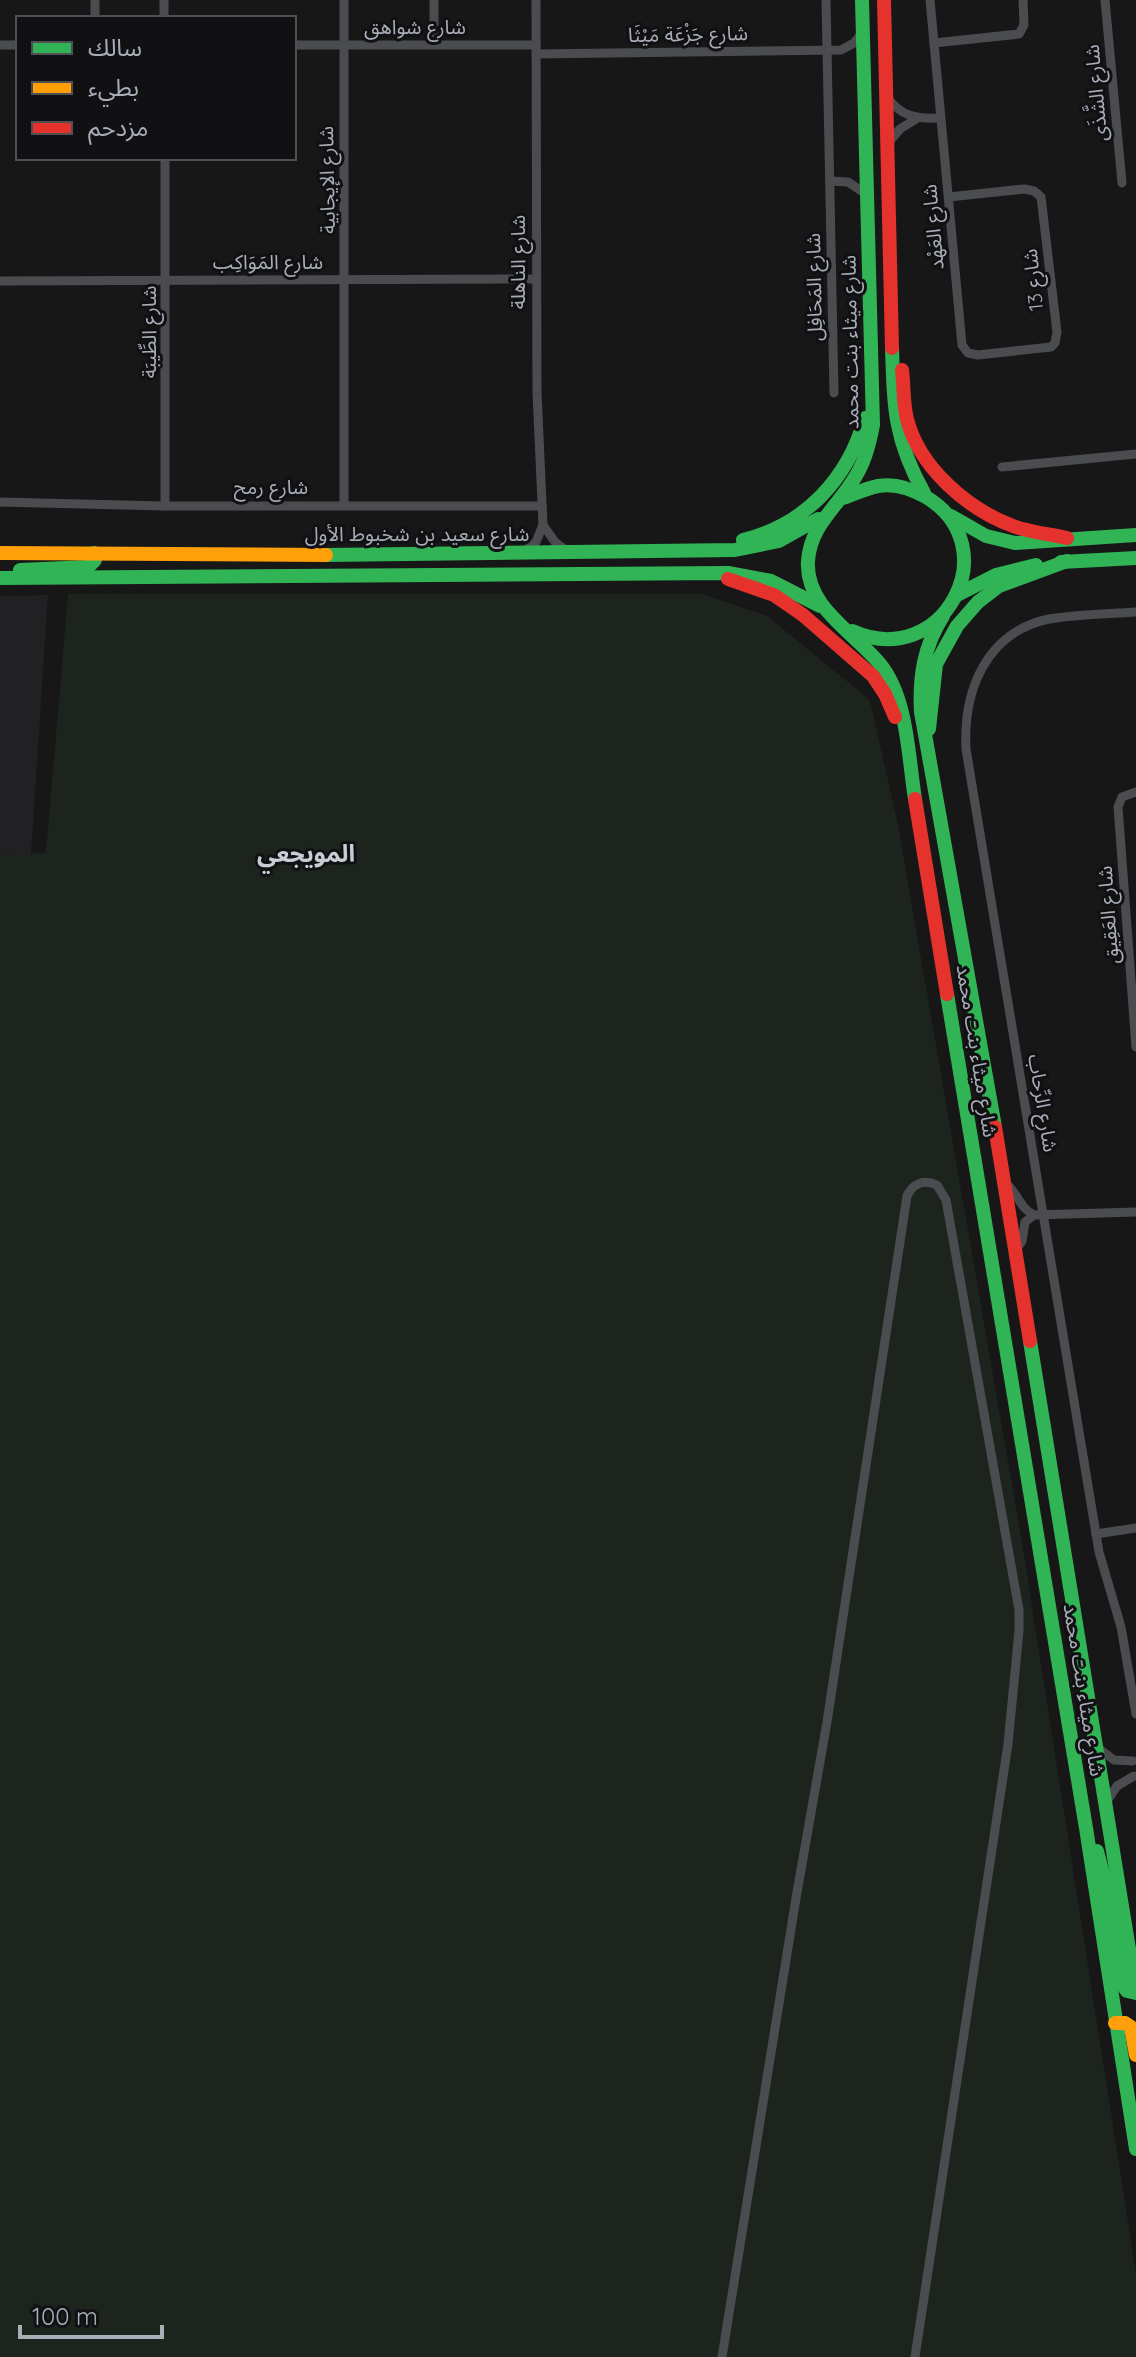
<svg xmlns="http://www.w3.org/2000/svg" width="1136" height="2357" font-family="Quicksand,'Noto Sans Arabic',sans-serif">
  <style>
    .built { fill: #212123 }
    .green { fill: #1d241e }
    .lines { fill: none; stroke-linecap: round; stroke-linejoin: round }
    .street { stroke: #4b4c50; stroke-width: 9 }
    .fast { stroke: #30b455; stroke-width: 14 }
    .slow { stroke: #ff9f0a; stroke-width: 14 }
    .jam { stroke: #e5322d; stroke-width: 14 }
    .labels { text-anchor: middle; stroke-width: 6; stroke-linejoin: round; paint-order: stroke }
    .street-label { font-size: 20px; fill: #a8adb8; stroke: #111113 }
    .quarter-label { font-size: 24px; font-weight: bold; fill: #c9ccd4; stroke: #111113 }
  </style>
  <rect width="100%" height="100%" fill="#171717"/>
  <path class="built" d="M 48,595 L 31,854 L 0,855 L 0,596 Z"/>
  <path class="green" d="M 68,594 L 702,594 L 767,616 L 870,700 L 898,825 L 1023,1549 L 1136,2273 L 1136,2357 L 0,2357 L 0,855 L 46,853 Z"/>
  <g class="lines">
    <g class="street">
      <path d="M 95,0 L 95,18"/>
      <path d="M 344,0 L 344,504"/>
      <path d="M 826,0 L 834,393"/>
      <path d="M 930,0 L 962,345 L 968,353 L 978,355 L 1051,347 L 1055,343 L 1057,332 L 1041,197 L 1034,191 L 1024,189 L 949,197"/>
      <path d="M 1105,0 L 1122,183"/>
      <path d="M 164,18 L 164,0"/>
      <path d="M 934,43 L 1019,34 L 1024,25 L 1023,0"/>
      <path d="M 434,44 L 434,0"/>
      <path d="M 0,45 L 18,45"/>
      <path d="M 294,45 L 536,45"/>
      <path d="M 536,54 L 841,50 L 854,43 L 862,33"/>
      <path d="M 887,97 C 901,117 917,119 939,118"/>
      <path d="M 889,142 L 900,129 L 916,119"/>
      <path d="M 830,181 L 848,182 L 866,194"/>
      <path d="M 0,281 L 536,279"/>
      <path d="M 1002,467 L 1136,454"/>
      <path d="M 0,502 L 165,506 L 542,506"/>
      <path d="M 165,506 L 165,158"/>
      <path d="M 543,525 L 555,542 L 567,551"/>
      <path d="M 523,553 L 536,542 L 543,525 L 537,392 L 536,0"/>
      <path d="M 1136,612 C 1107,614 1077,614 1049,619 C 986,632 963,691 966,749 L 1099,1552 L 1121,1627 L 1136,1714"/>
      <path d="M 1136,792 L 1122,797 L 1118,807 L 1136,1047"/>
      <path d="M 1005,1183 C 1018,1192 1019,1208 1034,1215 L 1136,1212"/>
      <path d="M 1016,1250 L 1022,1241 L 1025,1222 L 1034,1215"/>
      <path d="M 1096,1534 L 1136,1528"/>
      <path d="M 1094,1745 L 1114,1760 L 1133,1761"/>
      <path d="M 1105,1804 L 1117,1786 L 1134,1776"/>
      <path d="M 722,2357 L 796,1898 L 827,1722 L 907,1196 C 913,1183 924,1179 937,1185 L 946,1200 L 1019,1610 L 1019,1631 L 1008,1744 L 915,2357"/>
    </g>
    <g class="fast">
      <path d="M 862,0 L 873,425 C 869,446 864,465 852,482 C 835,509 810,527 808,561 C 805,607 854,632 880,664 C 908,699 908,756 915,799"/>
      <path d="M 892,348 C 894,408 894,439 924,493"/>
      <path d="M 843,498 C 854,494 867,488 878,486 C 894,483 912,489 926,497 C 1009,547 943,672 852,631"/>
      <path d="M 951,516 L 986,536 L 1015,543 L 1136,535"/>
      <path d="M 743,540 C 805,525 848,479 865,418"/>
      <path d="M 326,555 L 735,550 L 779,541 L 818,519"/>
      <path d="M 1061,562 L 1136,558"/>
      <path d="M 20,570 L 88,567 L 95,560 L 94,553"/>
      <path d="M 0,578 L 728,573 L 771,581 L 820,606"/>
      <path d="M 957,595 L 996,575 L 1036,565"/>
      <path d="M 943,616 C 924,646 919,676 921,712 L 995,1127"/>
      <path d="M 929,729 L 936,664 L 957,626 L 978,602 L 999,586 L 1067,561"/>
      <path d="M 947,994 L 1086,1828 L 1136,2149"/>
      <path d="M 1030,1341 L 1136,1992"/>
      <path d="M 1097,1851 L 1109,1897 L 1124,1987 L 1127,1991 L 1136,1993"/>
    </g>
    <g class="slow">
      <path d="M 0,553 L 326,555"/>
      <path d="M 1115,2023 L 1125,2023 L 1131,2027 L 1136,2055"/>
    </g>
    <g class="jam">
      <path d="M 884,0 L 892,348"/>
      <path d="M 902,370 C 904,386 903,404 907,419 C 919,467 967,509 1013,526 C 1029,532 1049,534 1067,538"/>
      <path d="M 728,579 L 774,595 L 803,615 L 873,676 L 885,694 L 895,717"/>
      <path d="M 915,799 L 947,994"/>
      <path d="M 995,1127 L 1030,1341"/>
    </g>
  </g>
  <g class="labels">
    <g class="street-label">
      <text x="415" y="34">شارع شواهق</text>
      <text transform="translate(688 34) rotate(-1)" y="7">شارع جَزْعَة مَيْثَا</text>
      <text transform="translate(1096 93) rotate(-95)" y="7">شارع الشَّذَى</text>
      <text transform="translate(327 180) rotate(-91)" y="7">شارع الإيجابية</text>
      <text transform="translate(933 227) rotate(-95)" y="7">شارع العَهْد</text>
      <text x="268" y="269">شارع المَوَاكِب</text>
      <text transform="translate(518 262) rotate(-90)" y="7">شارع الناهلة</text>
      <text transform="translate(1033 280) rotate(-96)" y="7">شارع 13</text>
      <text transform="translate(814 287) rotate(-91)" y="7">شارع المَحَافِل</text>
      <text transform="translate(149 332) rotate(-90)" y="7">شارع الطِّيبَة</text>
      <text transform="translate(850 342) rotate(-91)" y="7">شارع ميثاء بنت محمد</text>
      <text x="271" y="494">شارع رمح</text>
      <text x="417" y="541">شارع سعيد بن شخبوط الأول</text>
      <text transform="translate(1108 915) rotate(-94)" y="7">شارع العَقِيق</text>
      <text transform="translate(977 1051) rotate(81)" y="7">شارع ميثاء بنت محمد</text>
      <text transform="translate(1043 1103) rotate(81)" y="7">شارع الرِّحاب</text>
      <text transform="translate(1084 1690) rotate(81)" y="7">شارع ميثاء بنت محمد</text>
    </g>
    <g class="quarter-label">
      <text x="306" y="862">المويجعي</text>
    </g>
  </g>
  <rect x="16" y="16" width="280" height="144" fill="#111113" stroke="#4d4f55" stroke-width="2"/>
  <rect x="32" y="42" width="40" height="12" fill="#30b455" stroke="#4d4f55" stroke-width="2"/>
  <text x="88" y="56" font-size="24" fill="#a8adb8">سالك</text>
  <rect x="32" y="82" width="40" height="12" fill="#ff9f0a" stroke="#4d4f55" stroke-width="2"/>
  <text x="88" y="96" font-size="24" fill="#a8adb8">بطيء</text>
  <rect x="32" y="122" width="40" height="12" fill="#e5322d" stroke="#4d4f55" stroke-width="2"/>
  <text x="88" y="136" font-size="24" fill="#a8adb8">مزدحم</text>
  <path d="M20 2325v12h142v-12" fill="none" stroke="#a8adb8" stroke-width="4"/>
  <text x="32" y="2325" font-size="24" fill="#a8adb8" stroke="#111113" stroke-width="6" paint-order="stroke">100 m</text>
</svg>
